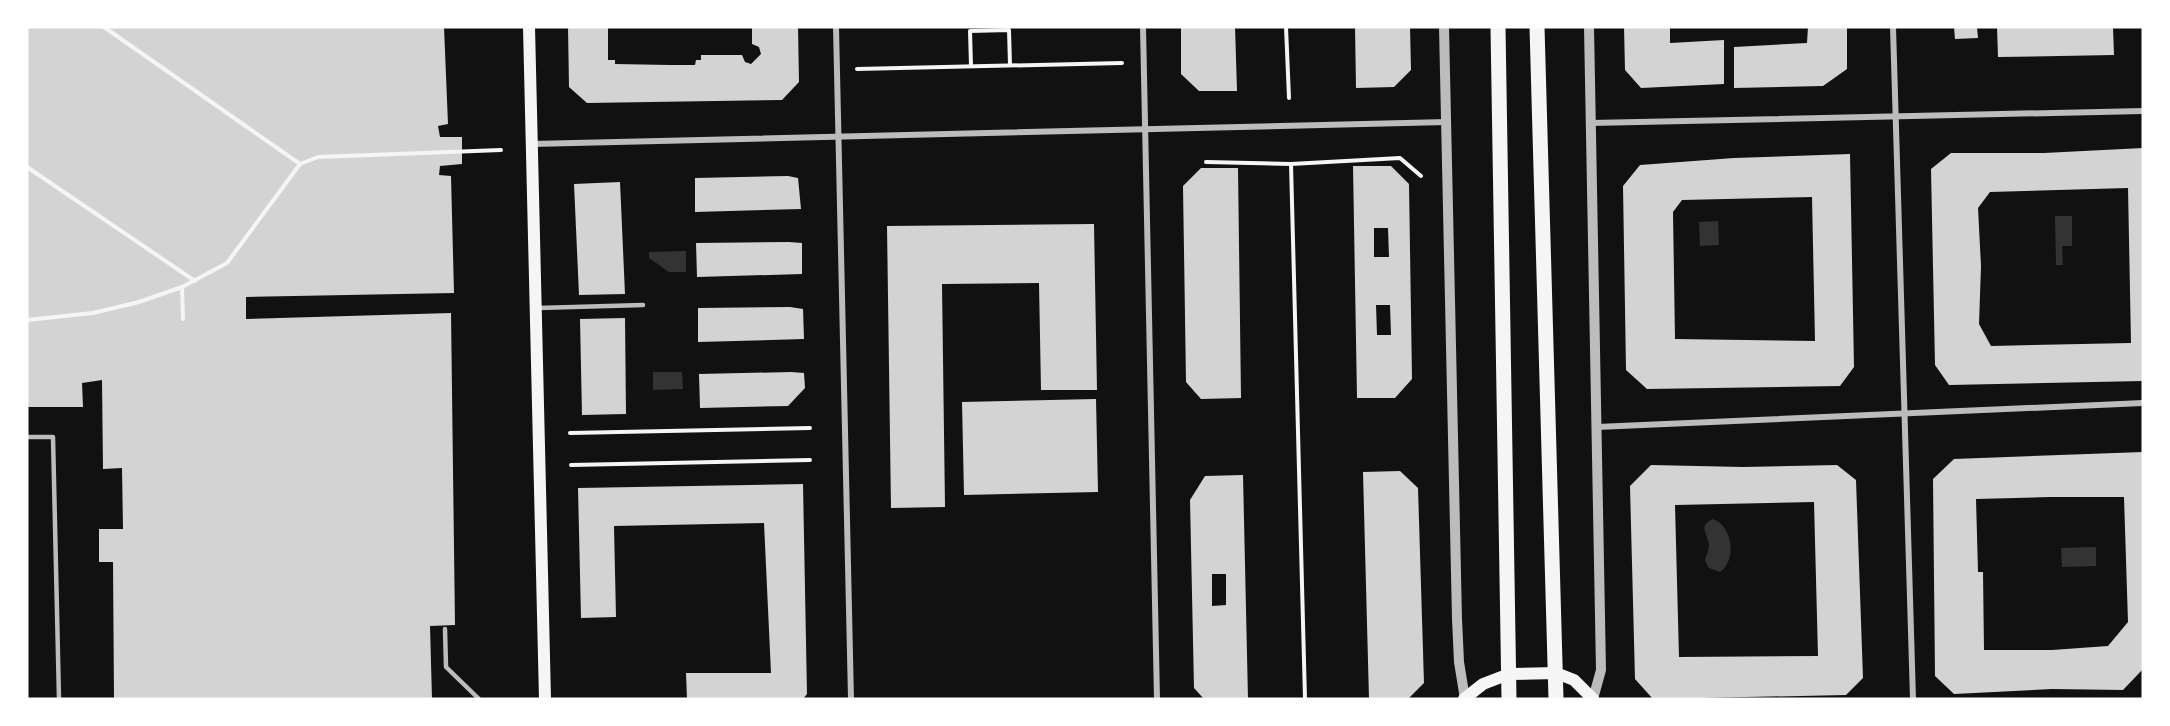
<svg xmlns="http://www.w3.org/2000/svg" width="2170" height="726" font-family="Montserrat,sans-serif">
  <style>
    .water { fill: #333 }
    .building { fill: #d3d3d3; fill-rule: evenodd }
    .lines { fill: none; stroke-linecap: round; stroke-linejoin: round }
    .path { stroke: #f5f5f5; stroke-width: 4 }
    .service { stroke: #bcbcbc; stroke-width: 4.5 }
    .minor { stroke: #bcbcbc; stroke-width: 6 }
    .tertiary { stroke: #bcbcbc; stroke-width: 10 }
    .secondary { stroke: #f5f5f5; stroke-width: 12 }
    .primary { stroke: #f5f5f5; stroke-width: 15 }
  </style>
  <rect width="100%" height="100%" fill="#111"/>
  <g class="water">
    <path d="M 2055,216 L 2072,216 L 2072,246 L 2062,246 L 2063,265 L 2056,265 Z"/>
    <path d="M 1718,221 L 1719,245 L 1700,246 L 1699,222 Z"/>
    <path d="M 686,251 L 686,272 L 669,272 L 649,258 L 649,252 Z"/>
    <path d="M 653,372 L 682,372 L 683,389 L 653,390 Z"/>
    <path d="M 1713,519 C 1733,526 1737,561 1720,572 L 1709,568 L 1705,561 C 1706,555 1709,551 1709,545 C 1708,533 1697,526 1713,519 Z"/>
    <path d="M 2096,547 L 2096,566 L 2062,567 L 2061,548 Z"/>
  </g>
  <g class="building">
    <path d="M 27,27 L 444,27 L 448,124 L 438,126 L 440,137 L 462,137 L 462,164 L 440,166 L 439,175 L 451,176 L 454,293 L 246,297 L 246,319 L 451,313 L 455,625 L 430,626 L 432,699 L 114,699 L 113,562 L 99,562 L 99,529 L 123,529 L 122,468 L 103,469 L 102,380 L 82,383 L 83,407 L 27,407 Z"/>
    <path d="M 568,27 L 608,27 L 608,60 L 615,60 L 615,64 L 670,65 L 695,65 L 696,60 L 701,60 L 701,55 L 742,55 L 745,62 L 751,64 L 761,54 L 759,47 L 752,44 L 752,27 L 798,27 L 799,82 L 782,100 L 587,103 L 569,87 Z"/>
    <path d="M 1181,27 L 1235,27 L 1237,91 L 1199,91 L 1181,74 Z"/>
    <path d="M 1355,27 L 1410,27 L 1411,70 L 1394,87 L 1356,88 Z"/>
    <path d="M 1624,27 L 1670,27 L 1670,43 L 1724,40 L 1724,84 L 1641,88 L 1625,70 Z"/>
    <path d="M 1808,27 L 1847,27 L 1847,69 L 1823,86 L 1734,88 L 1734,47 L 1807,43 Z"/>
    <path d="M 1954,27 L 1977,27 L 1978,38 L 1955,39 Z"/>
    <path d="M 1997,27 L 2113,27 L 2114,55 L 1998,57 Z"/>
    <path d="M 2143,148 L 2143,381 L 1949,385 L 1935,365 L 1931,169 L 1951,153 L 2044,153 ZM 2128,188 L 2131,343 L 1991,346 L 1979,324 L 1981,266 L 1978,208 L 1990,192 Z"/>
    <path d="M 1850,154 L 1854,367 L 1840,386 L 1647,389 L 1626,370 L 1623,186 L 1640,165 L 1734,158 ZM 1812,197 L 1815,341 L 1675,339 L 1673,212 L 1682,200 Z"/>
    <path d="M 1353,166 L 1391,166 L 1409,184 L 1412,379 L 1395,398 L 1357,398 ZM 1374,228 L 1388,228 L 1389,257 L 1374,257 ZM 1376,305 L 1390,305 L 1391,335 L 1377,335 Z"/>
    <path d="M 1201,168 L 1238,168 L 1241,398 L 1201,399 L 1186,382 L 1183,186 Z"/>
    <path d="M 788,176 L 798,178 L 801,209 L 695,212 L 695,178 Z"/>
    <path d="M 620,182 L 625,294 L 579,295 L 574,184 Z"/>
    <path d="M 1094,224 L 1097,390 L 1041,390 L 1039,283 L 942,284 L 945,507 L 891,508 L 887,226 Z"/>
    <path d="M 789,242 L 802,243 L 802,274 L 697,277 L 696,243 Z"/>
    <path d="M 790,307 L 803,309 L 804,339 L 698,342 L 698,308 Z"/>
    <path d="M 625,318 L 626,414 L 582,415 L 580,319 Z"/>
    <path d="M 791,372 L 804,373 L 805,388 L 788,406 L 700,408 L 699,374 Z"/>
    <path d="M 1096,399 L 1098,492 L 964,495 L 962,402 Z"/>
    <path d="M 2143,452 L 2143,669 L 2123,690 L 2052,689 L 1954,694 L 1935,676 L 1933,479 L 1954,459 ZM 2050,497 L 2124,497 L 2128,622 L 2108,646 L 2052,650 L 1984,650 L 1983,572 L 1978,572 L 1976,499 Z"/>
    <path d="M 1651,465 L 1743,467 L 1837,465 L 1856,480 L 1863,678 L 1846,695 L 1653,699 L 1635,679 L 1630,486 ZM 1814,502 L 1818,656 L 1679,657 L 1675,505 Z"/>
    <path d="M 1400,471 L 1418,488 L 1424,683 L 1408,699 L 1369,699 L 1363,472 Z"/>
    <path d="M 1243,475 L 1248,699 L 1204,699 L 1194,688 L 1190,500 L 1205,476 ZM 1212,574 L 1226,574 L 1226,605 L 1212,606 Z"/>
    <path d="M 803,484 L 807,694 L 803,699 L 687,699 L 686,673 L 771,673 L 764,523 L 614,526 L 616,617 L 581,618 L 578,488 Z"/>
  </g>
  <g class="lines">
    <g class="path">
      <path d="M 104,27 L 300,164"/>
      <path d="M 1286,27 L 1289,98"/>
      <path d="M 971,66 L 970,31 L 1009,30 L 1010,65"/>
      <path d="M 857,69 L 1122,63"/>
      <path d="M 1206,162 L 1291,164 L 1400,158 L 1421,176"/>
      <path d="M 1291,164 L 1305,699"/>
      <path d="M 27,167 L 195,281"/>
      <path d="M 182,287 L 183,319"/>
      <path d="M 27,320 L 93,313 L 139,302 L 182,287 L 227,263 L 300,164 L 318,157 L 501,150"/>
      <path d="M 570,433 L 810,428"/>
      <path d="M 571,465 L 810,460"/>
    </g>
    <g class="service">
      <path d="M 538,308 L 643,305"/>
      <path d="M 27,437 L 53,437 L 59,699"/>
      <path d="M 445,629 L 446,667 L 479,699"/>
    </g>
    <g class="minor">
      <path d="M 836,27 L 851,699"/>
      <path d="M 1143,27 L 1157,699"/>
      <path d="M 1893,27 L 1913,699"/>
      <path d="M 1591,123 L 2143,111"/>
      <path d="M 532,144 L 1447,122"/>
      <path d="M 1597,427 L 2143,403"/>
    </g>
    <g class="tertiary">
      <path d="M 1444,27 L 1457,619 L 1459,662 L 1465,699"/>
      <path d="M 1589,27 L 1601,670 L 1593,699"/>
    </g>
    <g class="secondary">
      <path d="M 529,27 L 545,699"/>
      <path d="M 1464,699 L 1483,684 L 1509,674 L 1556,673 L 1574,680 L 1593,699"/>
    </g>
    <g class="primary">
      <path d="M 1498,27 L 1509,699"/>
      <path d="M 1537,27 L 1556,699"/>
    </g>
  </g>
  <rect width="2170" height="726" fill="none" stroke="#ffffff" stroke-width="57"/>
</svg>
